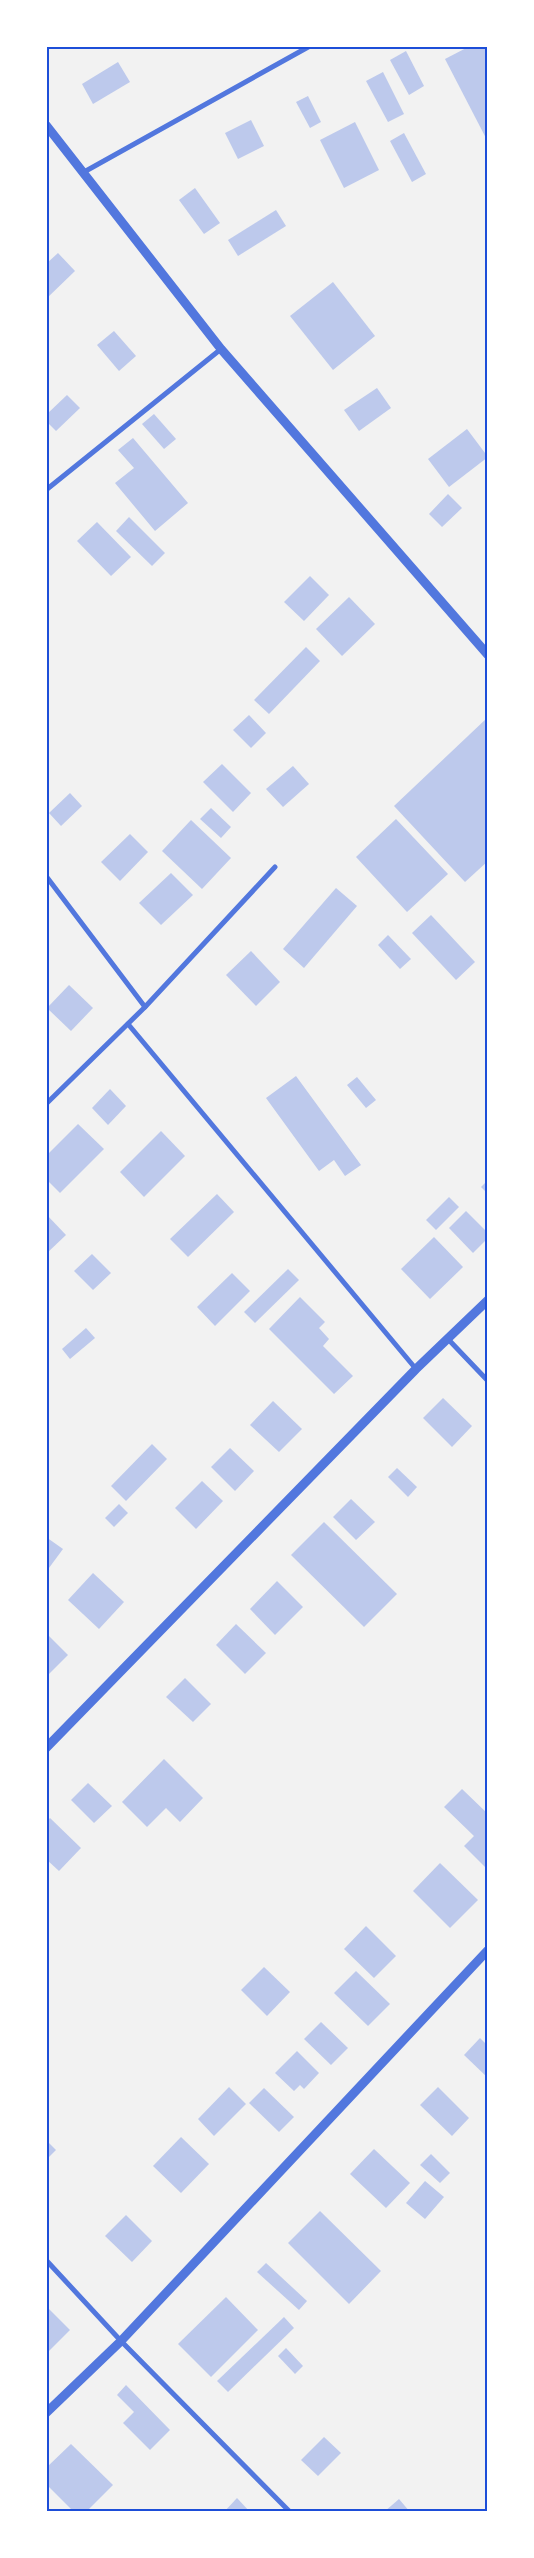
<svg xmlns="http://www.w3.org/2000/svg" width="534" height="2558" font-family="Inter,sans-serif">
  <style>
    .building { fill: #bdc9ec }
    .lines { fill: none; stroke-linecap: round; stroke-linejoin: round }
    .minor { stroke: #5277de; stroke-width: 5 }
    .tertiary { stroke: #5277de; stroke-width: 9 }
    .neatline { fill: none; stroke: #1d4ed8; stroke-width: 2 }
  </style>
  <rect width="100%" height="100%" fill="#f2f2f2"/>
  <g class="building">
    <path d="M 470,46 L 487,46 L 488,49 L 488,142 L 445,59 Z"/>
    <path d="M 406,51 L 424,86 L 409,95 L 390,60 Z"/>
    <path d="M 118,62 L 130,82 L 93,104 L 82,84 Z"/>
    <path d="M 383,72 L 404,114 L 388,122 L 366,81 Z"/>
    <path d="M 308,96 L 321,122 L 310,128 L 296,102 Z"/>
    <path d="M 251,120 L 264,146 L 238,159 L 225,133 Z"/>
    <path d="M 355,122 L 379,170 L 344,188 L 320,140 Z"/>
    <path d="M 404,133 L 426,174 L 412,182 L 390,141 Z"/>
    <path d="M 195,188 L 220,223 L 204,234 L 179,200 Z"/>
    <path d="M 276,210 L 286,226 L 238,256 L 228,240 Z"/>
    <path d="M 58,253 L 75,271 L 46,299 L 46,264 Z"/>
    <path d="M 333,282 L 375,336 L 333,370 L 290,316 Z"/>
    <path d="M 114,331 L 136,356 L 119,371 L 97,345 Z"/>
    <path d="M 377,388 L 391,408 L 359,431 L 344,410 Z"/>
    <path d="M 67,395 L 80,408 L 56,431 L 46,421 L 46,415 Z"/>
    <path d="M 154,414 L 176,439 L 164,449 L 142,424 Z"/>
    <path d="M 467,429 L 488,457 L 449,487 L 428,459 Z"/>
    <path d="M 133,438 L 188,503 L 155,531 L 115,483 L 134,468 L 118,450 Z"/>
    <path d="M 448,494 L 462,508 L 442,527 L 429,514 Z"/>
    <path d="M 129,517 L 165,553 L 152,566 L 116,531 Z"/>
    <path d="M 97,522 L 131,557 L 111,576 L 77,541 Z"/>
    <path d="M 310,576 L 329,595 L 304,621 L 284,602 Z"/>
    <path d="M 349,597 L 375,624 L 342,656 L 316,629 Z"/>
    <path d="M 306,647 L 320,661 L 269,714 L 254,700 Z"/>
    <path d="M 249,715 L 266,733 L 251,748 L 233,730 Z"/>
    <path d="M 487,718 L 488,861 L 465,882 L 394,806 Z"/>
    <path d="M 222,764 L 251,793 L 233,812 L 203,782 Z"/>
    <path d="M 293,766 L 309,784 L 283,807 L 266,789 Z"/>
    <path d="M 70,793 L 82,806 L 61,826 L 49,813 Z"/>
    <path d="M 211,808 L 231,827 L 221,838 L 200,819 Z"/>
    <path d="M 396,819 L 448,874 L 407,912 L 356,857 Z"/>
    <path d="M 191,820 L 231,858 L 202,889 L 162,851 Z"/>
    <path d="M 130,834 L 148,852 L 120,881 L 101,862 Z"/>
    <path d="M 171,873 L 193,895 L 161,925 L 139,903 Z"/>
    <path d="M 336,888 L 357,906 L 304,968 L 283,949 Z"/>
    <path d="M 431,915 L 475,962 L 456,980 L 412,933 Z"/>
    <path d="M 388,935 L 411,959 L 400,969 L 378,945 Z"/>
    <path d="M 251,951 L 280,982 L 256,1006 L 226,975 Z"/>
    <path d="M 69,985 L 93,1008 L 71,1031 L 47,1008 Z"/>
    <path d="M 296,1076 L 361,1165 L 345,1176 L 334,1160 L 319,1171 L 266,1098 Z"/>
    <path d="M 357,1077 L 376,1100 L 366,1108 L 347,1085 Z"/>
    <path d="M 110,1089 L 126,1106 L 108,1125 L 92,1108 Z"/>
    <path d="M 78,1124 L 104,1149 L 60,1193 L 46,1179 L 46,1156 Z"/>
    <path d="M 161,1131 L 185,1156 L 144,1197 L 120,1172 Z"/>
    <path d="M 488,1180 L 488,1194 L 481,1187 Z"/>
    <path d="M 217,1194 L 234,1212 L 188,1257 L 170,1239 Z"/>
    <path d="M 449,1197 L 459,1207 L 436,1230 L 426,1220 Z"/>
    <path d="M 466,1211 L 488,1233 L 488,1238 L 473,1253 L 449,1228 Z"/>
    <path d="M 46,1214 L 66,1235 L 46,1254 Z"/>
    <path d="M 434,1237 L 463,1267 L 430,1299 L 401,1269 Z"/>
    <path d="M 92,1254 L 111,1273 L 93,1290 L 74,1271 Z"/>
    <path d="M 288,1269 L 299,1280 L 255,1323 L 244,1312 Z"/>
    <path d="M 232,1273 L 250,1291 L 215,1326 L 197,1307 Z"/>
    <path d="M 300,1297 L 325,1322 L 319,1328 L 329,1339 L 323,1346 L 353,1376 L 334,1394 L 269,1329 Z"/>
    <path d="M 86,1328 L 95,1338 L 70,1359 L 62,1349 Z"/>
    <path d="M 443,1398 L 472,1426 L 452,1447 L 423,1418 Z"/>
    <path d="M 273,1401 L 302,1429 L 279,1452 L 250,1425 Z"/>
    <path d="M 152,1444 L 167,1459 L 126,1501 L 111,1486 Z"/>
    <path d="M 230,1448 L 254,1471 L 235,1491 L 211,1467 Z"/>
    <path d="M 397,1468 L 417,1487 L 408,1497 L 388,1477 Z"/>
    <path d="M 202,1481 L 223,1501 L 196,1529 L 175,1508 Z"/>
    <path d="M 351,1499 L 375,1522 L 356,1540 L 333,1517 Z"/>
    <path d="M 119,1504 L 128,1513 L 114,1527 L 105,1518 Z"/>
    <path d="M 324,1522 L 397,1594 L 364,1627 L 291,1555 Z"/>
    <path d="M 46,1537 L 63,1549 L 46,1572 Z"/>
    <path d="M 93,1573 L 124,1602 L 99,1629 L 68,1600 Z"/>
    <path d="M 277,1581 L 303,1607 L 275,1635 L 250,1609 Z"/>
    <path d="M 236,1624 L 266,1653 L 245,1674 L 216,1645 Z"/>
    <path d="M 46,1633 L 68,1655 L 46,1677 Z"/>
    <path d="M 185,1678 L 211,1704 L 193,1722 L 166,1697 Z"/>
    <path d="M 164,1759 L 203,1798 L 180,1822 L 166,1808 L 147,1827 L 122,1802 Z"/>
    <path d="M 88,1783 L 112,1806 L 94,1823 L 71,1800 Z"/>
    <path d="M 462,1789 L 488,1814 L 488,1870 L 464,1846 L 474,1836 L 444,1807 Z"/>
    <path d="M 50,1818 L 81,1848 L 59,1871 L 46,1859 L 46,1822 Z"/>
    <path d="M 440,1863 L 478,1900 L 450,1928 L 413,1891 Z"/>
    <path d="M 366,1926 L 396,1956 L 374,1978 L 344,1949 Z"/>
    <path d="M 264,1967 L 290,1992 L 267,2016 L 241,1990 Z"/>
    <path d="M 356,1971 L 390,2004 L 368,2026 L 334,1993 Z"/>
    <path d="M 321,2022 L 348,2048 L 331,2065 L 304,2039 Z"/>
    <path d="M 480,2038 L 488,2046 L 488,2078 L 464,2055 Z"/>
    <path d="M 297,2051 L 319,2073 L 304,2089 L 300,2085 L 294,2091 L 275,2073 Z"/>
    <path d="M 229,2087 L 246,2104 L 214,2136 L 198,2119 Z"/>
    <path d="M 438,2087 L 469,2118 L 452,2136 L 420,2105 Z"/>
    <path d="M 264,2088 L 294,2117 L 279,2132 L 249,2103 Z"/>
    <path d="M 181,2137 L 209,2164 L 181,2193 L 153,2166 Z"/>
    <path d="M 46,2140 L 56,2150 L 46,2160 Z"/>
    <path d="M 374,2149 L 410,2183 L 386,2208 L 350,2174 Z"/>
    <path d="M 431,2154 L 450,2173 L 440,2183 L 420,2165 Z"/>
    <path d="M 425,2181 L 444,2197 L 425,2219 L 406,2203 Z"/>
    <path d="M 320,2211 L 381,2271 L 349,2304 L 288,2243 Z"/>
    <path d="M 126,2215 L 152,2241 L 132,2262 L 105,2236 Z"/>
    <path d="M 266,2263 L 307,2301 L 299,2310 L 257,2272 Z"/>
    <path d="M 226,2297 L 258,2330 L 211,2377 L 178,2344 Z"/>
    <path d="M 49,2309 L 70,2330 L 46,2354 L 46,2312 Z"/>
    <path d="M 284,2317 L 294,2328 L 228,2392 L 217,2381 Z"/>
    <path d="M 286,2348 L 303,2366 L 295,2374 L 278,2356 Z"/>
    <path d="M 126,2385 L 170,2430 L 150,2450 L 123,2423 L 134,2412 L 117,2395 Z"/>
    <path d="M 324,2437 L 341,2453 L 318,2476 L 301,2460 Z"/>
    <path d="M 71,2444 L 113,2485 L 86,2512 L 74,2512 L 46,2484 L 46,2468 Z"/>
    <path d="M 237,2498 L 250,2512 L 224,2512 Z"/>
    <path d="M 399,2499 L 410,2512 L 384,2512 Z"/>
  </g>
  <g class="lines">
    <g class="minor">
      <path d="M 84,172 L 310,46"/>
      <path d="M 46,490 L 221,349"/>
      <path d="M 46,876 L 145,1007"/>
      <path d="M 128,1024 L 416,1369"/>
      <path d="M 46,1104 L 145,1007 L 275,867"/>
      <path d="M 447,1338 L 488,1381"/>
      <path d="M 46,2260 L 121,2341 L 290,2512"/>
    </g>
    <g class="tertiary">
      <path d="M 46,125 L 221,349 L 488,655"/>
      <path d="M 46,1748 L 416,1369 L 488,1300"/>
      <path d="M 46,2413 L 121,2341 L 488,1950"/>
    </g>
  </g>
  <rect width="534" height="2558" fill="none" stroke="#ffffff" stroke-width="95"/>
  <rect x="48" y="48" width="438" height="2462" class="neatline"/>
</svg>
